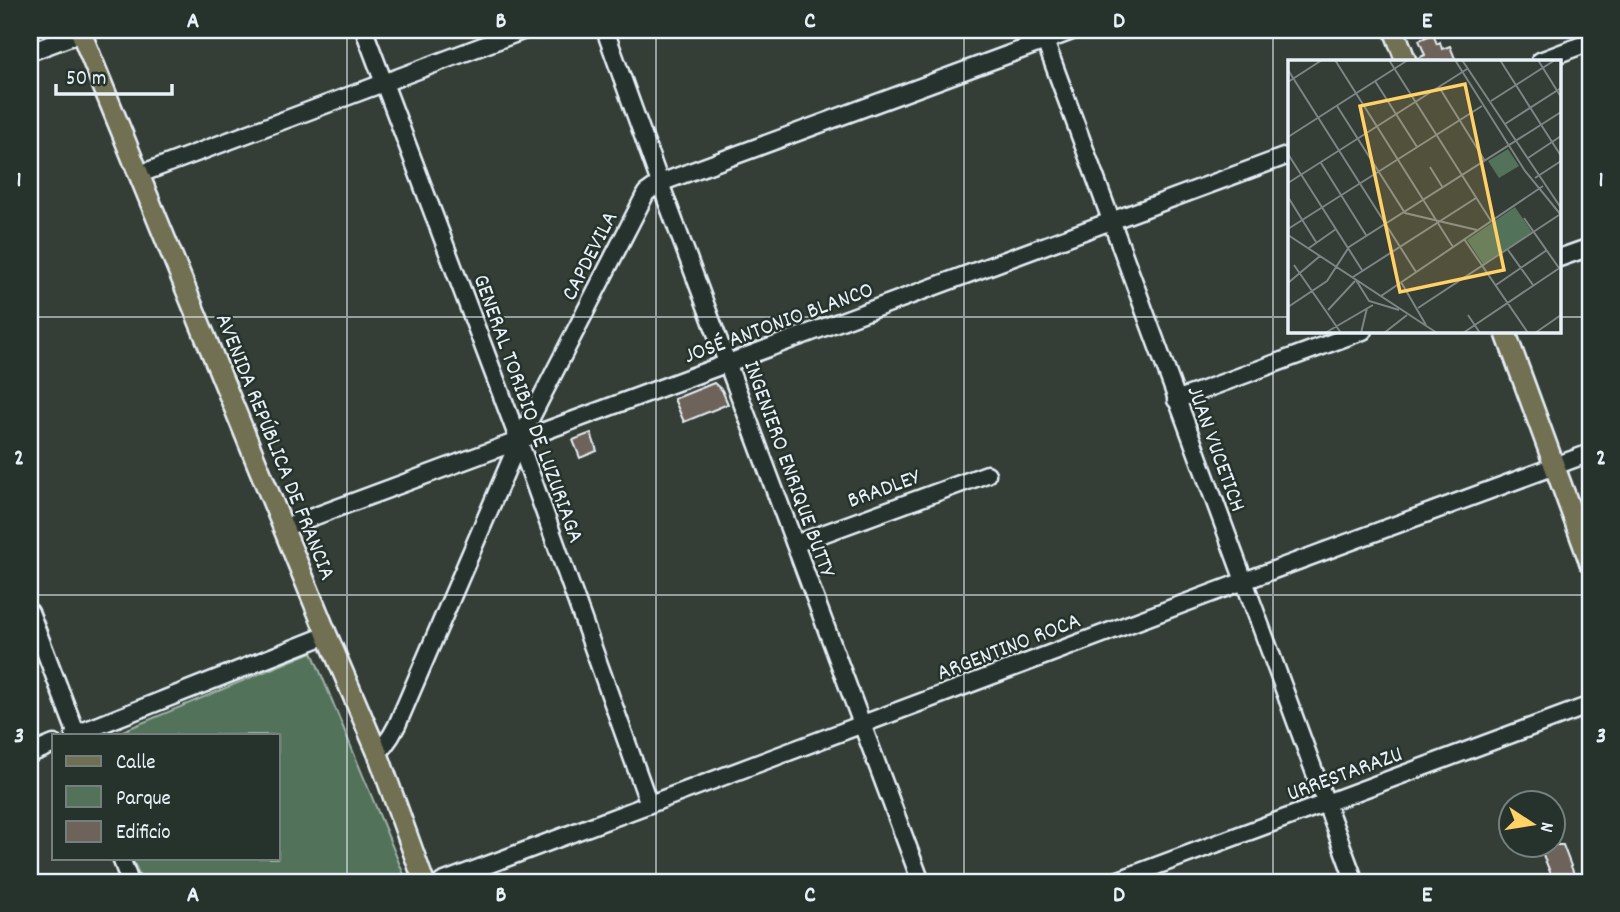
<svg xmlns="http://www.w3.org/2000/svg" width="1620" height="912" font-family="Dekko,sans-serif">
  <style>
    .green { fill: #53725a; stroke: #9eb2a9; stroke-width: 2 }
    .building { fill: #6e635a; stroke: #e8f1f8; stroke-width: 2 }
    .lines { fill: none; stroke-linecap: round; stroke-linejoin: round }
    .minor-casing { stroke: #e8f1f8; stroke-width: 21 }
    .major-casing { stroke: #e8f1f8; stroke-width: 24 }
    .minor { stroke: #26332d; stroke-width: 16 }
    .major { stroke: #716f52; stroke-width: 19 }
    .grid { fill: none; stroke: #e8f1f8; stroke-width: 2; stroke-opacity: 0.55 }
    .labels { text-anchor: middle; stroke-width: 5; stroke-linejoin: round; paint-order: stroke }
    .street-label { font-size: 23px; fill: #e8f1f8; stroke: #26332d }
    .inset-road { fill: none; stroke: #7c8584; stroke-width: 2 }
    .view { fill: #ffd166; fill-opacity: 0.15; stroke: #ffd166; stroke-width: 3.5 }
    .inset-edge { fill: none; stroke: #e8f1f8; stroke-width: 3.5 }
    .neatline { fill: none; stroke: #e8f1f8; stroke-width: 2.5 }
    .grid-label { font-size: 23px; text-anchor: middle; font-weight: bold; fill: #e8f1f8 }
  </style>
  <rect width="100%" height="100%" fill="#343d36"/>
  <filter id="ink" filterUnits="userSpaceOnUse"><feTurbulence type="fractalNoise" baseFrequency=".0143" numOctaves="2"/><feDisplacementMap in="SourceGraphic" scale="14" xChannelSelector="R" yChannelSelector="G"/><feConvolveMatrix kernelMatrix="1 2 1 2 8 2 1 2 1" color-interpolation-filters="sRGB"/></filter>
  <g filter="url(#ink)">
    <path class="green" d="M 312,652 L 407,882 L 142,882 L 132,858 L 278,858 L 278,735 L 113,735 Z"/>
    <g class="building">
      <path d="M 1433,34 L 1437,44 L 1440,42 L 1442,49 L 1450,46 L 1456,61 L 1418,61 L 1418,58 L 1425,55 L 1419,40 Z"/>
      <path d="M 714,383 L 722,390 L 728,404 L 684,422 L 674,399 Z"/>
      <path d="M 591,433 L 597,451 L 580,458 L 573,440 Z"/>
      <path d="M 1539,845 L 1563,845 L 1577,882 L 1554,882 Z"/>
    </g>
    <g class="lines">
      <g class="minor-casing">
        <g id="minor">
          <path d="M 364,30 L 519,441 L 649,804"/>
          <path d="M 605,30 L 660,183 L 921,882"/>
          <path d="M 1041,30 L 1355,882"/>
          <path d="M 30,52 L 81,33"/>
          <path d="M 1540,61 L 1590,42"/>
          <path d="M 140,174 L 525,30"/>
          <path d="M 1559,258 L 1590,247"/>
          <path d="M 1176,400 L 1363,331"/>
          <path d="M 283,528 L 1289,155"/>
          <path d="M 795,544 L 987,474"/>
          <path d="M 30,612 L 77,735"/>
          <path d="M 74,735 L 327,635"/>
          <path d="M 30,754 L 54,744"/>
          <path d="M 378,754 L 391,736 L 397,725 L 519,441 L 646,193 L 660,183 L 1075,30"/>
          <path d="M 121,858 L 130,882"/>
          <path d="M 442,882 L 1244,581 L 1590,453"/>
          <path d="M 1113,882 L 1590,705"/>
        </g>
      </g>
      <g class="major-casing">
        <g id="major">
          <path d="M 80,30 L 327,635 L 378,754 L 424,882"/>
          <path d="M 1394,30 L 1406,61"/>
          <path d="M 1505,331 L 1590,563"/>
        </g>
      </g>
      <use href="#minor" class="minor"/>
      <use href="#major" class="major"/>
    </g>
  </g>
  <path class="grid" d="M 347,30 L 347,882M 656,30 L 656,882M 964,30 L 964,882M 1273,30 L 1273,882M 30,317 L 1289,317M 1559,317 L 1590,317M 30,595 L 1590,595"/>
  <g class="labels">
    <g class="street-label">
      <text transform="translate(588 255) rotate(-63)" y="8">CAPDEVILA</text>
      <text transform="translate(778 321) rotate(-20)" y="8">JOSÉ ANTONIO BLANCO</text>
      <text transform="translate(530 408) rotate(70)" y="8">GENERAL TORIBIO DE LUZURIAGA</text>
      <text transform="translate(277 446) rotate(68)" y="8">AVENIDA REPÚBLICA DE FRANCIA</text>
      <text transform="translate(1218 448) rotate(70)" y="8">JUAN VUCETICH</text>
      <text transform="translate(791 468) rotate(70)" y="8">INGENIERO ENRIQUE BUTTY</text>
      <text transform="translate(883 487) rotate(-20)" y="8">BRADLEY</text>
      <text transform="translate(1008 645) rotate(-21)" y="8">ARGENTINO ROCA</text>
      <text transform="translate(1344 772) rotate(-20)" y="8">URRESTARAZU</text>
    </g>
  </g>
  <g transform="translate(1288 60)">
    <rect width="273" height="273" fill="#343d36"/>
    <path d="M 220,89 L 231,106 L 211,118 L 200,101 ZM 227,147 L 244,172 L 195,204 L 179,180 Z" fill="#53725a"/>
    <path class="inset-road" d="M 47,0 L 165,187M 101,0 L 203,161M 167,0 L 237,111 L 273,155M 174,0 L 273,148M 212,0 L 273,96M 250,0 L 273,37M 0,10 L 128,212M 87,21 L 129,87M 0,22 L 34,0M 151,27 L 197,101M 203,41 L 267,0M 49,46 L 117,153 L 189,170M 217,64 L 273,28M 0,77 L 120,0M 0,94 L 74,210M 240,98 L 273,76M 33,103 L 78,175M 142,107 L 155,128M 247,118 L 273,101M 0,123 L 179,9M 0,137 L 28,182M 236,158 L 271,208M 0,169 L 194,46M 0,175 L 149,273M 176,179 L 240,273M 21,188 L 48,169M 220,190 L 245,225M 6,205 L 53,273M 65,217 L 188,138M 68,220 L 81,241 L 111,250M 113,222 L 138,265M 0,223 L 32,196M 208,225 L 259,190M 93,236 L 255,126M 0,247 L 39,221 L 61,187 L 273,52M 130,248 L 271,155M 40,250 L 67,221M 180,255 L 192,273M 37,273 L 85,245M 73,273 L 79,248M 96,273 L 119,255M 175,273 L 273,207M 247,273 L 273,255"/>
    <path class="view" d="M 177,24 L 216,210 L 112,232 L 72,46 Z"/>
    <rect width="273" height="273" class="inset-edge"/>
  </g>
  <rect width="1620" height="912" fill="none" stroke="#26332d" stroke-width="77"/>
  <rect x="52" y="734" width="228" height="126" fill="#26332d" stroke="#747f7e" stroke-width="2"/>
  <rect x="66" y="756" width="35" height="10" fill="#716f52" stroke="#747f7e" stroke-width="2"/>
  <text x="116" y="768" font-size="21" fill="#e8f1f8">Calle</text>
  <rect x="66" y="786" width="35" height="21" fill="#53725a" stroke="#747f7e" stroke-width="2"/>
  <text x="116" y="804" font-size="21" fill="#e8f1f8">Parque</text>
  <rect x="66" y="821" width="35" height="21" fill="#6e635a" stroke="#747f7e" stroke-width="2"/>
  <text x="116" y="838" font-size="21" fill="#e8f1f8">Edificio</text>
  <g transform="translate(1532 824) rotate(102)"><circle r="33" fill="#26332d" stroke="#747f7e" stroke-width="2"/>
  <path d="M0-5L12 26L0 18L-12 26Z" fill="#ffd166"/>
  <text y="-10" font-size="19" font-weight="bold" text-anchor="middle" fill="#e8f1f8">N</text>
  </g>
  <path d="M56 84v10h116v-10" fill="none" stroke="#e8f1f8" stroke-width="3.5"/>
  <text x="66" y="84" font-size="21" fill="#e8f1f8" stroke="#26332d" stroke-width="5" paint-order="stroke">50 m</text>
  <rect x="38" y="38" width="1544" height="836" class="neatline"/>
  <g class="grid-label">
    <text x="193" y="27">A</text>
    <text x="501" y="27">B</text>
    <text x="810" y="27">C</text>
    <text x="1119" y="27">D</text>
    <text x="1427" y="27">E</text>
    <text x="19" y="186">1</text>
    <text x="1601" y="186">1</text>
    <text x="19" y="464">2</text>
    <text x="1601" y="464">2</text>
    <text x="19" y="742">3</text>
    <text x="1601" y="742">3</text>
    <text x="193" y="901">A</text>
    <text x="501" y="901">B</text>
    <text x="810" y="901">C</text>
    <text x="1119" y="901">D</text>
    <text x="1427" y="901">E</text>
  </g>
</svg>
